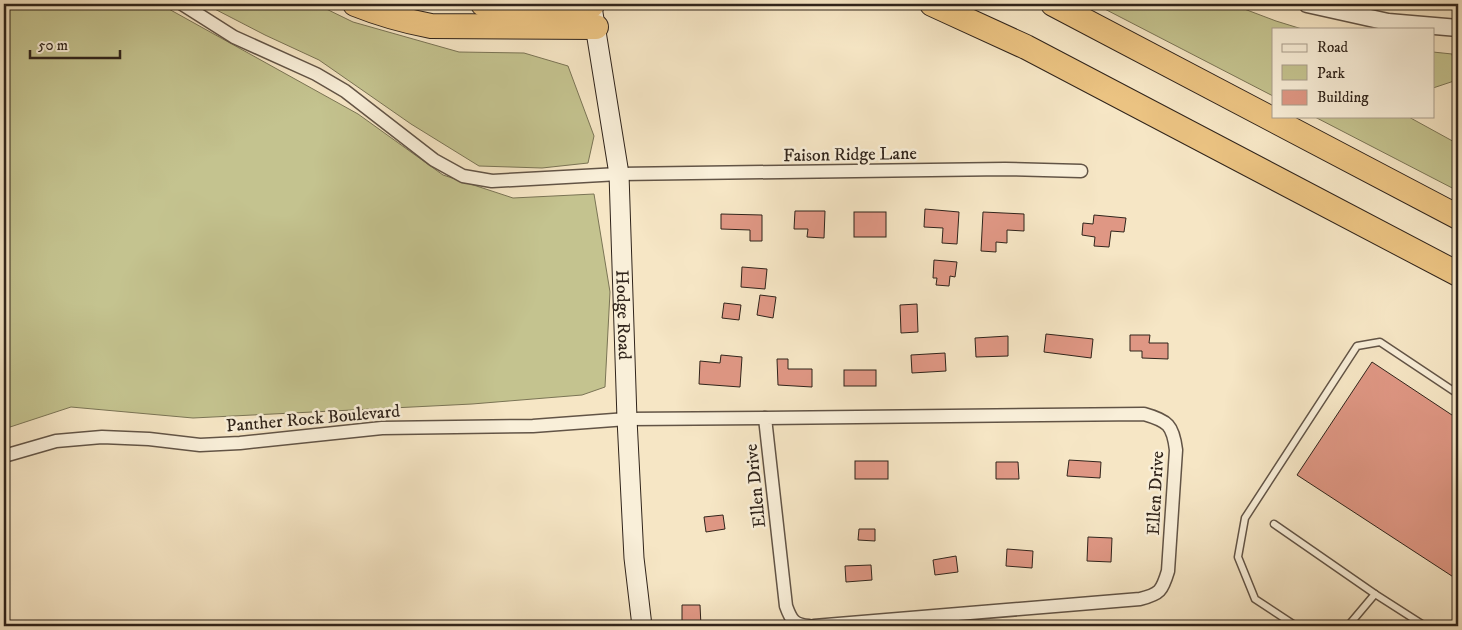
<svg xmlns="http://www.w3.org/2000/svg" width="1462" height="630" font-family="'IM FELL DW Pica',serif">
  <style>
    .green { fill: #c4c38f; stroke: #7a7455 }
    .building { fill: #df9784; stroke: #30241b }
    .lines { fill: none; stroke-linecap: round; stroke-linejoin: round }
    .service-casing { stroke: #625446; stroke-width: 9 }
    .minor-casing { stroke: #625446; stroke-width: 15 }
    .tertiary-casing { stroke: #625446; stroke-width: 19 }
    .secondary-casing { stroke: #30241b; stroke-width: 21 }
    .motorway-casing { stroke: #30241b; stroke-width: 26 }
    .service { stroke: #f9efd9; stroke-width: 6 }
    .minor { stroke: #f9efd9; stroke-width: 12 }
    .tertiary { stroke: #f9efd9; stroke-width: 16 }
    .secondary { stroke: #f9efd9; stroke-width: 19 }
    .motorway { stroke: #ebc382; stroke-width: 24 }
    .labels { text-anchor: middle; stroke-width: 5; stroke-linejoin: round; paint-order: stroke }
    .street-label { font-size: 18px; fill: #30241b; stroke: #f9efd9 }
  </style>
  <rect width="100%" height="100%" fill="#f6e6c5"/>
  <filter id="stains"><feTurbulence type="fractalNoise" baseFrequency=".004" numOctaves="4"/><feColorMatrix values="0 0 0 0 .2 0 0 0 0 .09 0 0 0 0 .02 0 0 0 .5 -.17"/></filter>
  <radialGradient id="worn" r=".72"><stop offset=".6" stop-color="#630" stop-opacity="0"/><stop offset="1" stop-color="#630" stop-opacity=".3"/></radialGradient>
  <g class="green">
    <path d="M 4,4 L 163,4 L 167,8 L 358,114 L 443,175 L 513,198 L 594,194 L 610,292 L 605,387 L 582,395 L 472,404 L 193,418 L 71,407 L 4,429 Z"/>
    <path d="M 205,4 L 316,4 L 353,22 L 459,52 L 524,53 L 568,66 L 594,136 L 588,163 L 542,168 L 479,166 L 411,124 L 319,60 L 265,35 Z"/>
    <path d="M 1095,4 L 1231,4 L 1276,21 L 1302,29 L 1273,29 L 1273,96 Z"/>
    <path d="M 1433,52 L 1452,54 L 1457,80 L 1433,88 Z"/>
    <path d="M 1313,116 L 1407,116 L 1458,144 L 1458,191 Z"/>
  </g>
  <g class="building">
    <path d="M 925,209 L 959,212 L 957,244 L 942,243 L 943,228 L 924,227 Z"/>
    <path d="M 795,211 L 825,211 L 824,238 L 807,237 L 808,229 L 794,229 Z"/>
    <rect x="854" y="212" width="32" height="25"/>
    <path d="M 983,212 L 1024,214 L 1024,231 L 1007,230 L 1007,243 L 996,242 L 996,252 L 981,251 Z"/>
    <path d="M 721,214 L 762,215 L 762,241 L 750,241 L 750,230 L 721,229 Z"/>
    <path d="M 1094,215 L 1126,218 L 1124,232 L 1111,231 L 1109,247 L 1094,246 L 1095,237 L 1082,235 L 1083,223 L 1093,224 Z"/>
    <path d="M 934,260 L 957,262 L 955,277 L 950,276 L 949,286 L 936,285 L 937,278 L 933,278 Z"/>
    <path d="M 742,267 L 767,269 L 765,289 L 741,287 Z"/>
    <path d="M 760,295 L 776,297 L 773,318 L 757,315 Z"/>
    <path d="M 724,303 L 741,305 L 739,320 L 722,318 Z"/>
    <path d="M 917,304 L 918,332 L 901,333 L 900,305 Z"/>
    <path d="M 1046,334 L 1093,339 L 1091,358 L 1044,352 Z"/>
    <path d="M 1130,335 L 1150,335 L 1149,343 L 1168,343 L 1168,359 L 1142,358 L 1142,351 L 1130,351 Z"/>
    <path d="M 1008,336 L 1008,356 L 976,357 L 975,338 Z"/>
    <path d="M 945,353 L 946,371 L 912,373 L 911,355 Z"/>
    <path d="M 721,355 L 742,357 L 740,387 L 699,384 L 700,361 L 720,363 Z"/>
    <path d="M 777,359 L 788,359 L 788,369 L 812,369 L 812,387 L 778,385 Z"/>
    <path d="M 1372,362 L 1458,419 L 1458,580 L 1297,475 Z"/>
    <rect x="844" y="370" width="32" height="16"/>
    <path d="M 1069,460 L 1101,462 L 1100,478 L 1067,476 Z"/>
    <rect x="855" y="461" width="33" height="18"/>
    <path d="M 996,462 L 1018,462 L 1019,479 L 996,479 Z"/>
    <path d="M 723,515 L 725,529 L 706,532 L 704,517 Z"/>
    <path d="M 859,529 L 875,529 L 875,541 L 858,540 Z"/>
    <path d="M 1088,537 L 1112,538 L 1111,562 L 1087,561 Z"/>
    <path d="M 1007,549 L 1033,551 L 1032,568 L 1006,566 Z"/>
    <path d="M 956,556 L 958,572 L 935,575 L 933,560 Z"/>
    <path d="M 871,565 L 872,580 L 846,582 L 845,566 Z"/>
    <path d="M 682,605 L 700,605 L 701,626 L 682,626 Z"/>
  </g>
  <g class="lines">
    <g class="service-casing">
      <g id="service">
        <path d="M 1274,524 L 1375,594"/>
        <path d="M 1296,626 L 1255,599 L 1238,557 L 1245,518 L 1357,346 L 1380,342 L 1458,394"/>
        <path d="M 1348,626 L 1375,594 L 1425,626"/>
      </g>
    </g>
    <g class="minor-casing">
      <g id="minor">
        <path d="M 182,4 L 234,37 L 316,74 L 345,91 L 434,160 L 463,176 L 492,181 L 619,174 L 1005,169 L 1081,171"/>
        <path d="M 4,456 L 56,441 L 102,437 L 149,439 L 200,445 L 240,443 L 382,428 L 533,426 L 627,419 L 765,418"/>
        <path d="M 809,626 C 794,625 791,620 786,606 L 765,418 L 1144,414 C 1168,421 1173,425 1176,450 L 1168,571 C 1162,591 1160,594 1140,599 L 814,626"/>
      </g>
    </g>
    <g class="tertiary-casing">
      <path id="tertiary" d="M 1307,4 L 1388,22 L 1458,28"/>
    </g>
    <g class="secondary-casing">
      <g id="secondary">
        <path id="s1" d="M 593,13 L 619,174 L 627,419 L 634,558 L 642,626"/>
      </g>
    </g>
    <g class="motorway-casing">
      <g id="motorway">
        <path d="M 355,4 C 380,14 405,21 431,26 L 596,27"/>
        <path d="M 483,4 L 592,5"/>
        <path d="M 932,4 L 1026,47 L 1458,274"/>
        <path d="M 1053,4 L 1458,217"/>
      </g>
    </g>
    <use href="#service" class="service"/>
    <use href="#minor" class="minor"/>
    <use href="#tertiary" class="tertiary"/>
    <use href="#secondary" class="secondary"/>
    <use href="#motorway" class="motorway"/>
  </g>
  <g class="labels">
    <g class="street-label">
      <text transform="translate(850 154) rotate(-1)" y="6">Faison Ridge Lane</text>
      <text dy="6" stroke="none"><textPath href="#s1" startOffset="304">Hodge Road</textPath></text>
      <text transform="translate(313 418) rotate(-5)" y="6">Panther Rock Boulevard</text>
      <text transform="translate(755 486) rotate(-96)" y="6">Ellen Drive</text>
      <text transform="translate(1155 493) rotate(-87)" y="6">Ellen Drive</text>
    </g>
  </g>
  <rect width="1462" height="630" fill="none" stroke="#f6e6c5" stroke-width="20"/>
  <rect x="5" y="5" width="1452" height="620" fill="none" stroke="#30241b" stroke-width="2.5"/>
  <rect x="10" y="10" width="1442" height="610" fill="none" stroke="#30241b"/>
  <rect x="1272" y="28" width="162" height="90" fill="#f9efd9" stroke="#a99e8d"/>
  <rect x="1282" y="44" width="25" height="8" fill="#f9efd9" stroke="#a99e8d"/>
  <text x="1317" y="52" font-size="15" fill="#30241b">Road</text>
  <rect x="1282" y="65" width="25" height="15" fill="#c4c38f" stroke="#a99e8d"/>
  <text x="1317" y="78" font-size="15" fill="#30241b">Park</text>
  <rect x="1282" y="90" width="25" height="15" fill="#df9784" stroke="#a99e8d"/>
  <text x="1317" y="102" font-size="15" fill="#30241b">Building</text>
  <path d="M30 50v8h90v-8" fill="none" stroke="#30241b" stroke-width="2.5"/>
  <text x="38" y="50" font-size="15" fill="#30241b" stroke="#f9efd9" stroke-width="4" paint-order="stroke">50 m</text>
  <rect width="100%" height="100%" filter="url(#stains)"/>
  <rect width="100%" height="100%" fill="url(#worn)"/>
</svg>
